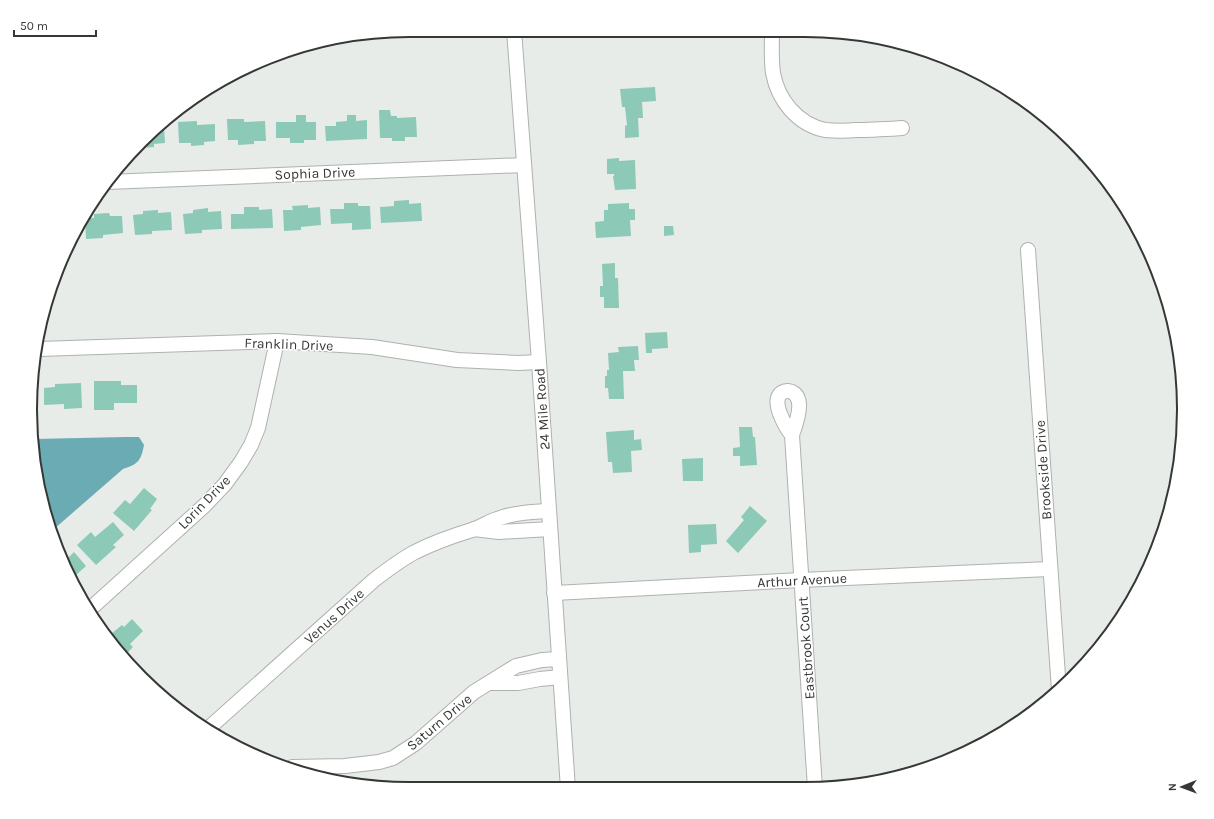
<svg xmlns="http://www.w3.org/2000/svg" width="1214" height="819" font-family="Karla,sans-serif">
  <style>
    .water { fill: #6bacb4 }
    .building { fill: #8cc9b7 }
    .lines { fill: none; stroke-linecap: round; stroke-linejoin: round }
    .minor-casing { stroke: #aeb2ae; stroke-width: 16 }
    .minor { stroke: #fff; stroke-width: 14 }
    .labels { text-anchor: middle; stroke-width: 3; stroke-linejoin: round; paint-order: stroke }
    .street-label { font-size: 14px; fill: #363836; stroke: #fff }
    .rim { fill: none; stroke: #363836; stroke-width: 2 }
  </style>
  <rect width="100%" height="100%" fill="#e8ece8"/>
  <path class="water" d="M 125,437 L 139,437 L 144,445 C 141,461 138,464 123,469 L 54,529 L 37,484 L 34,439 Z"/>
  <g class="building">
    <path d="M 655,87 L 656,101 L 642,102 L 643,118 L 638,118 L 639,137 L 625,138 L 625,126 L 627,125 L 625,107 L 622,107 L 620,89 Z"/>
    <path d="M 379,110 L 390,110 L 391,116 L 397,116 L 397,118 L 416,117 L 417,137 L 405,137 L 405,141 L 392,141 L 392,138 L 380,138 Z"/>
    <path d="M 296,115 L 306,115 L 306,122 L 316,122 L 316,140 L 304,140 L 304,143 L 290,143 L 290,138 L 276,138 L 276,122 L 296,122 Z"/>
    <path d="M 347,115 L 356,115 L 356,121 L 367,120 L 367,139 L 326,141 L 325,126 L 336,126 L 336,122 L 347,121 Z"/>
    <path d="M 227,119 L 244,119 L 244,122 L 265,121 L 266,141 L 254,141 L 254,144 L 238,145 L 238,140 L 228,140 Z"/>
    <path d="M 197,121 L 197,125 L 215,124 L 215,141 L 204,142 L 204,145 L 191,146 L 191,143 L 179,143 L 178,122 Z"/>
    <path d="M 164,126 L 165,143 L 154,144 L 154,147 L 141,148 Z"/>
    <path d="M 1061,132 L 1073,141 L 1086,157 L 1079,161 L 1074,151 L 1072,152 L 1069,145 L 1067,146 Z"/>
    <path d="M 619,158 L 619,161 L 635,160 L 636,189 L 615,190 L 613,176 L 614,176 L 614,174 L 607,174 L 607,159 Z"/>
    <path d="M 409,200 L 409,204 L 421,203 L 422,221 L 381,223 L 380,207 L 394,206 L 394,201 Z"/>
    <path d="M 344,203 L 358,203 L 358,206 L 370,206 L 371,229 L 352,230 L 352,223 L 331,224 L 330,209 L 344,209 Z"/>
    <path d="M 629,203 L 629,209 L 635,209 L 635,220 L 630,220 L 631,236 L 596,238 L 595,222 L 604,221 L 604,210 L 608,210 L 608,204 Z"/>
    <path d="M 308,205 L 308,208 L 320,207 L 321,225 L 301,227 L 301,230 L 284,231 L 283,210 L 293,210 L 292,206 Z"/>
    <path d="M 244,207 L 259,207 L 259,210 L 272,209 L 273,228 L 231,229 L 231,214 L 244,214 Z"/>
    <path d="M 208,208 L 208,212 L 221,211 L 222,229 L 202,230 L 202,233 L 185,234 L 183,214 L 193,213 L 193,210 Z"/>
    <path d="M 158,210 L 158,213 L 171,212 L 172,230 L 152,231 L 152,234 L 135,235 L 133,215 L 143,214 L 143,211 Z"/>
    <path d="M 109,213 L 110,216 L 122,216 L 123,233 L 103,235 L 103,238 L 86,239 L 85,218 L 94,218 L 94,214 Z"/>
    <path d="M 664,226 L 673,226 L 674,235 L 664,236 Z"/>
    <path d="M 615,263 L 615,278 L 618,278 L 619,308 L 604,308 L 604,297 L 600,297 L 600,286 L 603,286 L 602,264 Z"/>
    <path d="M 667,332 L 668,348 L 652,349 L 652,353 L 646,353 L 645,333 Z"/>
    <path d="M 638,346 L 639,360 L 634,360 L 635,371 L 623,371 L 624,399 L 609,399 L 608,388 L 605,388 L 605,376 L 607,376 L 607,370 L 609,370 L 608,353 L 619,352 L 618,347 Z"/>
    <path d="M 94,381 L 121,381 L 121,385 L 137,385 L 137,403 L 114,403 L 114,410 L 94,410 Z"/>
    <path d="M 81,383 L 82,408 L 64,409 L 64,404 L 44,405 L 44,388 L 55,387 L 55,384 Z"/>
    <path d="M 31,387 L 33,387 L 34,404 L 32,404 Z"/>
    <path d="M 739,427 L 752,427 L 753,437 L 755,437 L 757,465 L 740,466 L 740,456 L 733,456 L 733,448 L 740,447 Z"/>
    <path d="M 634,430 L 634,440 L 641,439 L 642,450 L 631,451 L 632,472 L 613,473 L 612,462 L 608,462 L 606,432 Z"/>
    <path d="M 703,458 L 703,481 L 683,481 L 682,459 Z"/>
    <path d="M 144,488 L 157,499 L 150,509 L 152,510 L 134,531 L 113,513 L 125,500 L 130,504 Z"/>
    <path d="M 750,506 L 767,521 L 738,553 L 726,541 L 744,520 L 741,517 Z"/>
    <path d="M 113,522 L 124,535 L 113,545 L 116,547 L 96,565 L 77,545 L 91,532 L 95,537 Z"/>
    <path d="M 716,524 L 717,544 L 701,545 L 701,552 L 689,553 L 688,525 Z"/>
    <path d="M 74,552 L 86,566 L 75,576 L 77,578 L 74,581 L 66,560 Z"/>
    <path d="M 132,619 L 143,631 L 130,644 L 133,647 L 124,656 L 111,639 L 113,637 L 111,634 L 122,625 L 124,627 Z"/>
  </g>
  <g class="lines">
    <g class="minor-casing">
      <g id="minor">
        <path d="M 514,30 L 539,362 L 568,789"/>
        <path d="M 772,30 C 772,44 771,59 773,73 C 778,100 797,124 825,130 C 835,131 846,131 856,130 C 871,130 886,129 902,128"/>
        <path d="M 107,182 L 524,165"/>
        <path d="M 1028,250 L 1059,690"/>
        <path d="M 39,349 L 277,341 L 372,347 L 457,360 L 518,363 L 539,362"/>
        <path d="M 792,435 C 786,428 775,408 778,398 C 781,388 795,389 798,399 C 802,408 795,427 792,435 L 815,788"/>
        <path d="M 474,529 L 499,532 L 550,529"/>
        <path d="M 554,593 L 801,580 L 1049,569"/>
        <path d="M 89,610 L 204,506 L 225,484 L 241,462 L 251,445 L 258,428 L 277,341"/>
        <path d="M 490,683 L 518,683 L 540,679 L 560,677"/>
        <path d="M 210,727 L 374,580 C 387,570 400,560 415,552 C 433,543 452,536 472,530 C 481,527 488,522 497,519 C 513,513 531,512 548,511"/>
        <path d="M 292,767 L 345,766 L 379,762 L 393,758 L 416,743 L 474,692 L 516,666 L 542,660 L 558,659"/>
      </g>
    </g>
    <use href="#minor" class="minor"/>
  </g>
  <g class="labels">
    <g class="street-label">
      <text transform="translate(315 173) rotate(-2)" y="5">Sophia Drive</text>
      <text transform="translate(289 344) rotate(2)" y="5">Franklin Drive</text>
      <text transform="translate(542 409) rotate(-94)" y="5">24 Mile Road</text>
      <text transform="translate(1043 470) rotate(-94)" y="5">Brookside Drive</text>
      <text transform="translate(204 502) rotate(-46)" y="5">Lorin Drive</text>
      <text transform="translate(802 580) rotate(-3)" y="5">Arthur Avenue</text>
      <text transform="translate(334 616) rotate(-42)" y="5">Venus Drive</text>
      <text transform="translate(806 648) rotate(-94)" y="5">Eastbrook Court</text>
      <text transform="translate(439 722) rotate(-40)" y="5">Saturn Drive</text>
    </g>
  </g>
  <path d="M0 0H1214V819H0ZM409 37H805A372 372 0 0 1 1177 409V410A372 372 0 0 1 805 782H409A372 372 0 0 1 37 410V409A372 372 0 0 1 409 37Z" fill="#fff" fill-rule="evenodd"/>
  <path class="rim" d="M409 37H805A372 372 0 0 1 1177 409V410A372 372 0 0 1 805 782H409A372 372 0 0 1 37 410V409A372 372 0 0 1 409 37Z"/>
  <g transform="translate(1182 787) rotate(269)" stroke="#ffffff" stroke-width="3" paint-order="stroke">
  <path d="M0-3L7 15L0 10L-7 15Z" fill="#363836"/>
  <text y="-6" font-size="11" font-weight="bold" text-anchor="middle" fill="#363836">N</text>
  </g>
  <path d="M14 30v6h82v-6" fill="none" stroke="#363836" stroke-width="2"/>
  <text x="20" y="30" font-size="12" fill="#363836" stroke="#ffffff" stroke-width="3" paint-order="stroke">50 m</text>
</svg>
